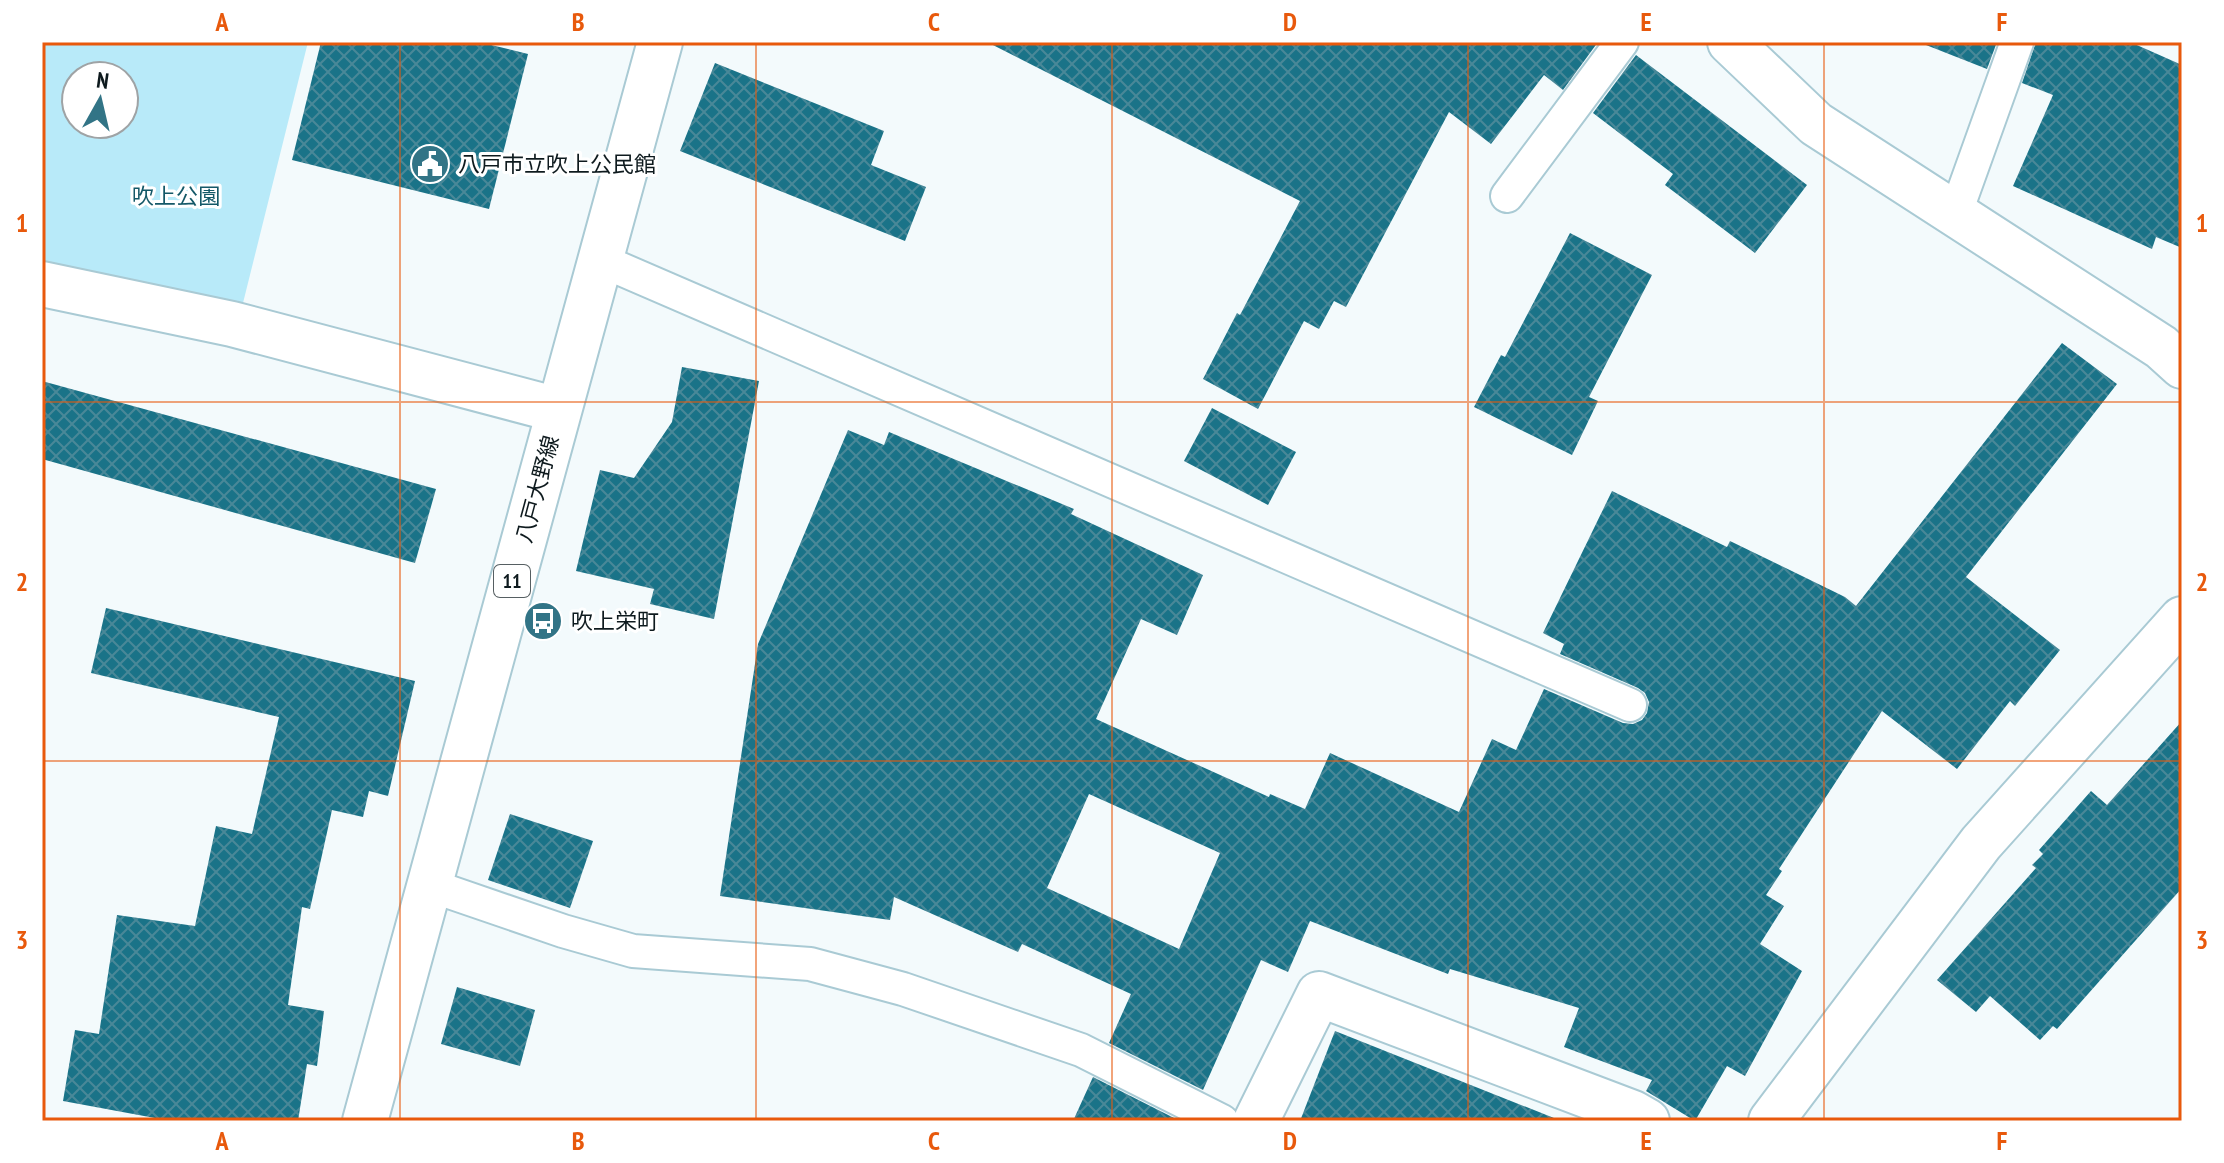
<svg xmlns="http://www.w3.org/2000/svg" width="2224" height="1163" font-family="'PT Sans Narrow','Noto Sans JP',sans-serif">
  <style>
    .park { fill: #b8eaf9; fill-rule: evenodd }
    .building { fill: url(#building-cross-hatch); fill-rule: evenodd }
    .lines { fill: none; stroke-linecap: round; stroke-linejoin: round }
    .service-casing { stroke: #a9cad4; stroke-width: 36 }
    .minor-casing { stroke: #a9cad4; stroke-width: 48 }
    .primary-casing { stroke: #a9cad4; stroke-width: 48 }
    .service { stroke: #fff; stroke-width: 32 }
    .minor { stroke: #fff; stroke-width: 44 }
    .primary { stroke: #fff; stroke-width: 44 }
    .grid { fill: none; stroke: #e8590c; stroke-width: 2; stroke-opacity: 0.55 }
    .labels { text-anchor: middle; stroke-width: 6; stroke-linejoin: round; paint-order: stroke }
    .shield { fill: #fff; stroke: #565f62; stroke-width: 2 }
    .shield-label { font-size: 20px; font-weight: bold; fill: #0e1a1e }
    .poi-label { font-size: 22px; fill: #0e1a1e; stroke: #fff; text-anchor: start }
    .park-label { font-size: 22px; fill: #145868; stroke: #fff }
    .street-label { font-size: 22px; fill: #0e1a1e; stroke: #fff }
    .neatline { fill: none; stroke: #e8590c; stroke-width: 3 }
    .grid-label { font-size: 26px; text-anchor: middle; font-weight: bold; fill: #e8590c }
  </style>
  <defs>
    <pattern id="building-cross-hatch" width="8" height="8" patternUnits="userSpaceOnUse" patternTransform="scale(2)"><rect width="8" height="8" fill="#1a7388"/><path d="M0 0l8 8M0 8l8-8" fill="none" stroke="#498898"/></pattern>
  </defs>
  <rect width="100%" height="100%" fill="#f3fafc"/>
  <path class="park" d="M 42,42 L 308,42 L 243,303 L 42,262 ZM 76,76 L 124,76 L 124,124 L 76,124 Z"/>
  <g class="building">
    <path d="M 321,42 L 479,42 L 528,54 L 489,209 L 292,160 Z"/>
    <path d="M 987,42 L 1598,42 L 1563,90 L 1544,75 L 1491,144 L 1449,112 L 1346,307 L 1334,301 L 1319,329 L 1304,321 L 1258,409 L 1203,379 L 1237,313 L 1240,315 L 1300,201 Z"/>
    <path d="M 1927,42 L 1997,42 L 1987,69 L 1926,45 Z"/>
    <path d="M 2036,42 L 2130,42 L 2182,65 L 2182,248 L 2156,237 L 2152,249 L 2013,186 L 2053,95 L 2022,83 Z"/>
    <path d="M 1636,55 L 1807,185 L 1755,253 L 1665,185 L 1673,174 L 1593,113 Z"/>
    <path d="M 715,63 L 884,131 L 871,165 L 926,187 L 905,241 L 680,151 Z"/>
    <path d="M 1570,233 L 1652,275 L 1589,397 L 1598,401 L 1572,455 L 1474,407 L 1501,355 L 1505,357 Z"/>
    <path d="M 2062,343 L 2117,384 L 1966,577 L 2060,650 L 2015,706 L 2010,701 L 1957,769 L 1882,711 L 1779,869 L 1782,871 L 1766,895 L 1784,906 L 1760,944 L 1802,971 L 1745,1076 L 1727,1066 L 1695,1121 L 1646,1091 L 1652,1080 L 1564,1047 L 1579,1008 L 1450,969 L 1448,974 L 1310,921 L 1288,972 L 1261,960 L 1203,1090 L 1109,1043 L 1131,994 L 1022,944 L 1018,952 L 894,897 L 890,920 L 720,896 L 758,644 L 848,430 L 884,445 L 889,432 L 1074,509 L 1071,514 L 1203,575 L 1177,635 L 1141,619 L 1096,719 L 1269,797 L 1270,794 L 1305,809 L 1330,753 L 1459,812 L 1492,739 L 1516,750 L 1544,689 L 1623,723 L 1633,724 L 1642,720 L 1647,713 L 1649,702 L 1645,693 L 1638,688 L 1560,654 L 1564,644 L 1543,633 L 1612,491 L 1727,547 L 1730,541 L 1845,597 L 1856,606 ZM 1089,794 L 1220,853 L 1179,949 L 1047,888 Z"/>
    <path d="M 682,367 L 759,381 L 714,619 L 650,604 L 654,589 L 576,571 L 600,470 L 634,478 L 672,422 Z"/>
    <path d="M 42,381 L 436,489 L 415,563 L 42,459 Z"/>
    <path d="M 1212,408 L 1296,452 L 1268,505 L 1184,461 Z"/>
    <path d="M 106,608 L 415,681 L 388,796 L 369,791 L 363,817 L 332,810 L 310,909 L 302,907 L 288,1005 L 324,1011 L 317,1066 L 307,1064 L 298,1121 L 171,1121 L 63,1101 L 75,1030 L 99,1034 L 117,915 L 195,926 L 216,826 L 252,834 L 279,717 L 91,673 Z"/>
    <path d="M 2182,721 L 2182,888 L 2057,1029 L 2053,1026 L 2040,1040 L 1990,996 L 1976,1012 L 1937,980 L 2036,868 L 2032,865 L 2043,854 L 2039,850 L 2091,791 L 2107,805 Z"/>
    <path d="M 510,814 L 593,841 L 570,908 L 488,880 Z"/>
    <path d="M 457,987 L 535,1010 L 520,1066 L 441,1044 Z"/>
    <path d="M 1335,1031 L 1554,1118 L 1554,1121 L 1300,1121 Z"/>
    <path d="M 1093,1077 L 1180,1121 L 1073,1121 Z"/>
  </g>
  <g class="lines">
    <g class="service-casing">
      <g id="service">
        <path d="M 1507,196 L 1622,42"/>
        <path d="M 1955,215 L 2017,42"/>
        <path d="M 600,260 L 1630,705"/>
        <path d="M 429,885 L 563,931 L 633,951 L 810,964 L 903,989 L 1081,1050 L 1222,1121"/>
      </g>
    </g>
    <g class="minor-casing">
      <g id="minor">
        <path d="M 1730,42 L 1816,124 L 2161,347 L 2182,366"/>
        <path d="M 42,284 L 232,324 L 558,410"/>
        <path d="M 1256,1121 L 1319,994 L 1633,1113 L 1647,1121"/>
        <path d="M 1771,1121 L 1981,843 L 2182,619"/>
      </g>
    </g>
    <g class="primary-casing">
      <path id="primary" d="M 365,1121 L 660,42"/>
    </g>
    <use href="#service" class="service"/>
    <use href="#minor" class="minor"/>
    <use href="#primary" class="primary"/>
  </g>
  <path class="grid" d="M 400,42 L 400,1121M 756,42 L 756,1121M 1112,42 L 1112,1121M 1468,42 L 1468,1121M 1824,42 L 1824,1121M 42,402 L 2182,402M 42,761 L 2182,761"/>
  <defs>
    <g id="civic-disc" transform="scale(2)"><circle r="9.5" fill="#327486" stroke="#fff"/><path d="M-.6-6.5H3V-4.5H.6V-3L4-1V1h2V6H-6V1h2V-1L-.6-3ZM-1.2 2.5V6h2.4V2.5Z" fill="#fff"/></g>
    <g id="bus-disc" transform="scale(2)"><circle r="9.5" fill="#327486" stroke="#fff"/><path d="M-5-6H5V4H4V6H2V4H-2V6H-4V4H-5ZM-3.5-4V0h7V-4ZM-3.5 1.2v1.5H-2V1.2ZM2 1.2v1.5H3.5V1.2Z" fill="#fff"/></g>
  </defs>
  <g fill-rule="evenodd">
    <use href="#civic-disc" x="430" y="164"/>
    <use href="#bus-disc" x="543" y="621"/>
  </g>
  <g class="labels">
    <rect class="shield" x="494" y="565" width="36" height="32" rx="6"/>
    <g class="shield-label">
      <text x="512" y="588">11</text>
    </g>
    <g class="poi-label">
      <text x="458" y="172">八戸市立吹上公民館</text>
      <text x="571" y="629">吹上栄町</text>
    </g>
    <g class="park-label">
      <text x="176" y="204">吹上公園</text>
    </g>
    <g class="street-label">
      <text transform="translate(537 489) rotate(-75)" y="8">八戸大野線</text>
    </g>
  </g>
  <rect width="2224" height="1163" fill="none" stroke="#ffffff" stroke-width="88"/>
  <g transform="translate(100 100) rotate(8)"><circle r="38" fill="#ffffff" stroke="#9fa3a5" stroke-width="2"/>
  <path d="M0-6L14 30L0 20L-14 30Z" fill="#327486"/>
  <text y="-12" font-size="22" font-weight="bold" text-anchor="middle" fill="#0e1a1e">N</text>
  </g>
  <rect x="44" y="44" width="2136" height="1075" class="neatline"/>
  <g class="grid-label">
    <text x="222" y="31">A</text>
    <text x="578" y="31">B</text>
    <text x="934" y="31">C</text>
    <text x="1290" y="31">D</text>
    <text x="1646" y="31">E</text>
    <text x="2002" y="31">F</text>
    <text x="22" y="232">1</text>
    <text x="2202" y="232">1</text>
    <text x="22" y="591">2</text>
    <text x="2202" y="591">2</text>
    <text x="22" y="949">3</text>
    <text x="2202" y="949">3</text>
    <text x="222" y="1150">A</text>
    <text x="578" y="1150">B</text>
    <text x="934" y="1150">C</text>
    <text x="1290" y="1150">D</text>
    <text x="1646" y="1150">E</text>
    <text x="2002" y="1150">F</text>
  </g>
</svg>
